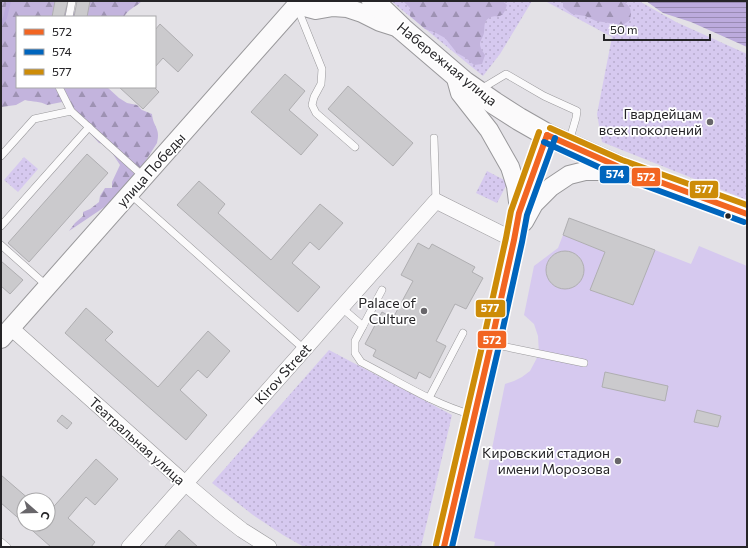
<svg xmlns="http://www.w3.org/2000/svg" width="748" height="548" font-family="Commissioner,sans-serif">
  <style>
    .grass { fill: url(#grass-dots) }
    .forest { fill: url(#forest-firs) }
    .garden { fill: #d6c9ef }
    .water { fill: url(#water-rules) }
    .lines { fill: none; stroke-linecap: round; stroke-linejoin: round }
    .stream { stroke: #bcabdd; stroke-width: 4 }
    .building { fill: #cbcacd; stroke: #afaeb1 }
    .service-casing { stroke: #99989b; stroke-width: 8 }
    .minor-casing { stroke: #99989b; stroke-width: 16 }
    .tertiary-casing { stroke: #99989b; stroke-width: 20 }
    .primary-casing { stroke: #99989b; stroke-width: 24 }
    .service { stroke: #fbfafb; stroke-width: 7 }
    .minor { stroke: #fbfafb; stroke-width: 15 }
    .tertiary { stroke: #fbfafb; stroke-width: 18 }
    .primary { stroke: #fbfafb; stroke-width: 22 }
    .bus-1-casing { stroke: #fff; stroke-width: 9 }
    .bus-2-casing { stroke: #fff; stroke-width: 9 }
    .bus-3-casing { stroke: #fff; stroke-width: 9 }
    .bus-1 { stroke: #f26522; stroke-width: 6 }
    .bus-2 { stroke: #0065bd; stroke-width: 6 }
    .bus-3 { stroke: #cd8c08; stroke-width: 6 }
    .poi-dot { fill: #68666a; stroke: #fff; stroke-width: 1.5 }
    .bus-dot { fill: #252427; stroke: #fff; stroke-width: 1.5 }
    .labels { text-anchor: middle; stroke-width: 3.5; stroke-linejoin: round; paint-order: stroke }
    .street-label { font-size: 14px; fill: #252427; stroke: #fff }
    .poi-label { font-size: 14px; fill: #252427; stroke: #fff; text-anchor: end }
    .line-badge { stroke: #fff; stroke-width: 1.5 }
    .badge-label { font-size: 11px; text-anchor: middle; font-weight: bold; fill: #fff }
  </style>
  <defs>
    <pattern id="grass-dots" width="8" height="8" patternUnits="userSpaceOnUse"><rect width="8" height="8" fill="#d6c9ef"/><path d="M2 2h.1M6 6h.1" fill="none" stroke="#b8accd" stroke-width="1.8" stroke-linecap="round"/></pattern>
    <pattern id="forest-firs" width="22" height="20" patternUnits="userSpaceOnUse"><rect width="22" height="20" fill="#c3b4dd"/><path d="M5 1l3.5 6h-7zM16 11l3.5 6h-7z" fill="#9e92b3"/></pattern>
    <pattern id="water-rules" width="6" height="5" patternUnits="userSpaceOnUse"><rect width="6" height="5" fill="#bcabdd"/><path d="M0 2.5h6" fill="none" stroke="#998bb3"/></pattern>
  </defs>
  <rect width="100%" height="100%" fill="#e3e1e6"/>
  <g class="grass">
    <path d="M 391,1 L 532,1 L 500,54 L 483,76 Z"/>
    <path d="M 545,1 L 639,1 L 676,22 L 747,54 L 747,200 L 602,142 L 597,114 L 612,37 Z"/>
    <path d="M 24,157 L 38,169 L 18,192 L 4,180 Z"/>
    <path d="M 487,171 L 508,182 L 497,203 L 476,193 Z"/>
    <path d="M 329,350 L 452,415 L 421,547 L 304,547 L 283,535 L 253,515 L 212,483 Z"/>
  </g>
  <g class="forest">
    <path d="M 1,1 L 66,1 L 67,4 L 72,11 L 80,12 L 89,1 L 142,1 C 136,7 128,9 124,17 L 17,17 L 17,87 L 107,87 L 119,98 L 127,103 L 137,105 L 142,110 L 152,114 C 153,127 161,128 157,143 L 134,179 L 109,204 L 69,231 L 75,223 L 83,216 L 83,212 L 90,209 L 99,202 L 100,196 L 105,188 L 112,188 L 112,182 L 120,165 L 107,145 L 99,143 L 62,102 L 47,105 C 40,101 33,102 25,100 L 16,105 L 1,107 Z"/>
    <path d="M 403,1 L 503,1 L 507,5 C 502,22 497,13 489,18 C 483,22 485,27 484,32 C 484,36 480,40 480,44 C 480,48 483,52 485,55 L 482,64 L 474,65 L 466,58 L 457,53 L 445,38 L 436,33 L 425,29 L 410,16 L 410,8 Z"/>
    <path d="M 563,1 L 623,1 C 631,7 632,10 630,20 L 623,25 L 596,21 L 585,16 L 572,14 L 563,7 Z"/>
  </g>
  <path class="garden" d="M 563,235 L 605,252 L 591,290 L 632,305 L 655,250 L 691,264 L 699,246 L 747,266 L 747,547 L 494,547 L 495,542 L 474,538 L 505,384 L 514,381 L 522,377 L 530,371 L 539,354 L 538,336 L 534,324 L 524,315 L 534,266 L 558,248 Z"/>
  <path class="water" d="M 646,1 L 747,1 L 747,47 L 691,22 L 663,13 Z"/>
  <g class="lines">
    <path class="stream" d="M 1,24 L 5,18 L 9,1"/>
  </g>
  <g class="building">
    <path d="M 55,1 L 68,1 L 64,17 L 52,17 Z"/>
    <path d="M 77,1 L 90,1 L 87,17 L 74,17 Z"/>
    <path d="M 160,24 L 193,55 L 178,72 L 163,58 L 155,67 L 155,30 Z"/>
    <path d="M 285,74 L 305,91 L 289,110 L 318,135 L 301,155 L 251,112 Z"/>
    <path d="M 348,86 L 413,143 L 393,166 L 328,109 Z"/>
    <path d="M 119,87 L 154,87 L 159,92 L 143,109 Z"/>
    <path d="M 87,154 L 108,173 L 29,262 L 8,243 Z"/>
    <path d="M 199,181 L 225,204 L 218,213 L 271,260 L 320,204 L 343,223 L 319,250 L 310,242 L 292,263 L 320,287 L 298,312 L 177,205 Z"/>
    <path d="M 569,218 L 655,250 L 633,305 L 590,290 L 605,252 L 563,235 Z"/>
    <path d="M 418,243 L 429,249 L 432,244 L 475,267 L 472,272 L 483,278 L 466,309 L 455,304 L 436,341 L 446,346 L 430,378 L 419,372 L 416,379 L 373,356 L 376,350 L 365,344 L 382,312 L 393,318 L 413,281 L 401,275 Z"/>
    <circle cx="565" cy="270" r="19"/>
    <path d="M 1,261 L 23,280 L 10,294 L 1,286 Z"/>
    <path d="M 86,308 L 113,332 L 105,340 L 158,387 L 208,331 L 230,351 L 207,378 L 198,370 L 180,390 L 207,415 L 186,440 L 65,333 Z"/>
    <path d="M 605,372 L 668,386 L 665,401 L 602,387 Z"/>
    <path d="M 697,410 L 721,416 L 718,427 L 694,422 Z"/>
    <path d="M 62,415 L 72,423 L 67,429 L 57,421 Z"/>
    <path d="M 96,459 L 118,479 L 95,505 L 86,497 L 68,518 L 95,542 L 91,547 L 51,547 L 25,524 L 48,524 L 48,513 Z"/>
    <path d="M 1,475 L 30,500 L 24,500 L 24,523 L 1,503 Z"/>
    <path d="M 179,530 L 198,547 L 164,547 Z"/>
  </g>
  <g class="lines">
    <g class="service-casing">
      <g id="service">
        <path d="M 297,7 L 322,69 L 321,84 L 314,97 L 312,105 L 316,113 L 355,147"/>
        <path d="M 69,17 L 72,1"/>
        <path d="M 59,87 L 71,111"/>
        <path d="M 481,89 L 506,74 L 544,96 L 577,111 L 576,118 L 569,142"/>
        <path d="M 434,138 L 436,201"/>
        <path d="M 1,156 L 34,119 L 71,111 L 144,177"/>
        <path d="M 130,194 L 305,350"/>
        <path d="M 1,226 L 89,127"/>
        <path d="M 1,245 L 47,286"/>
        <path d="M 342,308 L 363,326 L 355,341 L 355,353 L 361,362 C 398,381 433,404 473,415"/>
        <path d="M 363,326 L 382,290"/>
        <path d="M 492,344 L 584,363"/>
        <path d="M 429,398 L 463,333"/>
        <path d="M 1,542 L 7,547"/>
      </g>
    </g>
    <g class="minor-casing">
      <g id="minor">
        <path d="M 11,328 L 186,484 L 219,512 L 242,530 L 269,547"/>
        <path d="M 129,547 L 436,201 L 514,240"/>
      </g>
    </g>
    <g class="tertiary-casing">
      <g id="tertiary">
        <path d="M 297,5 L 316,10 L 333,7 L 347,8 L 362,13 L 380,22 L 402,29"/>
        <path d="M 455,75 L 460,93 L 489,130 L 510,167 L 516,186 L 519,210"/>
        <path d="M 524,222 L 534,204 L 551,187 L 569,175 L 585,171 L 601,171 L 619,167"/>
        <path d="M 1,339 L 300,1"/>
        <path d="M 444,547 L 491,344 L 514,240 L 519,213 L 547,135"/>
      </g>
    </g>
    <g class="primary-casing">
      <path id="primary" d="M 373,1 L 402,29 L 465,83 L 494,103 L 519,119 L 547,135 L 619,167 L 747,214"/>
    </g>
    <use href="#service" class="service"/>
    <use href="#minor" class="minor"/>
    <use href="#tertiary" class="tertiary"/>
    <use href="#primary" class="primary"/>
    <g class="bus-1-casing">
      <g id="bus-1">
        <path d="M 547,135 L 619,167 L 747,214"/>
        <path d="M 444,547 L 491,344 L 514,240 L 519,213 L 547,135"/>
      </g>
    </g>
    <g class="bus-2-casing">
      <g id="bus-2">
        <path d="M 544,142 L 616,175 L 744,222"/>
        <path d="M 452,547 L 499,346 L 522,242 L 527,215 L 555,138"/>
      </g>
    </g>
    <g class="bus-3-casing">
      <g id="bus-3">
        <path d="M 550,128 L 622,160 L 747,205"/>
        <path d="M 436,545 L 483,342 L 506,238 L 511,211 L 539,132"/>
      </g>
    </g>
    <use href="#bus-1" class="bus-1"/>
    <use href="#bus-2" class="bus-2"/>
    <use href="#bus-3" class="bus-3"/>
  </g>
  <g class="poi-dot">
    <circle cx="710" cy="122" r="4"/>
    <circle cx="424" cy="311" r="4"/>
    <circle cx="618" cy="461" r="4"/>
  </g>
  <circle class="bus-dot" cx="728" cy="216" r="3.5"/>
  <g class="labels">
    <g class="street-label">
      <text transform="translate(447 64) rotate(39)" y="5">Набережная улица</text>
      <text transform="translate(151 170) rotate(-48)" y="5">улица Победы</text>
      <text transform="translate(283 374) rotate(-48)" y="5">Kirov Street</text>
      <text transform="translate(137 441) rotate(42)" y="5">Театральная улица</text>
    </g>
    <g class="poi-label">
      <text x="702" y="119">Гвардейцам<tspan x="702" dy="16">всех поколений</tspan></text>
      <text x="416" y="308">Palace of<tspan x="416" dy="16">Culture</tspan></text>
      <text x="610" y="458">Кировский стадион<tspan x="610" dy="16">имени Морозова</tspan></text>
    </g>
  </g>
  <g class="line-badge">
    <rect x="599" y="165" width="31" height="19" rx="4" fill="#0065bd"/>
    <rect x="631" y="167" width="30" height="20" rx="4" fill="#f26522"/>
    <rect x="689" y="180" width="30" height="19" rx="4" fill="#cd8c08"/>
    <rect x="475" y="299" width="31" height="19" rx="4" fill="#cd8c08"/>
    <rect x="477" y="330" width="30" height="19" rx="4" fill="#f26522"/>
  </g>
  <g class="badge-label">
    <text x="615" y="178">574</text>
    <text x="646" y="181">572</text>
    <text x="704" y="193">577</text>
    <text x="490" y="312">577</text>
    <text x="492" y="344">572</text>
  </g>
  <rect width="748" height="548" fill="none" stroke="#252427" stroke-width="4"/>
  <rect x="16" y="16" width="140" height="72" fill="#ffffff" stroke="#a8a7a9"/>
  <rect x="24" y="29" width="20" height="6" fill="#f26522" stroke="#a8a7a9"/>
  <text x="52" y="36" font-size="12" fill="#252427">572</text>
  <rect x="24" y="49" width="20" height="6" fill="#0065bd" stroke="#a8a7a9"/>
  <text x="52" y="56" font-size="12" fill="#252427">574</text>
  <rect x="24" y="69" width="20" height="6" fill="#cd8c08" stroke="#a8a7a9"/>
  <text x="52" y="76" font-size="12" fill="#252427">577</text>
  <g transform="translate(36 512) rotate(110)"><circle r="19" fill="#ffffff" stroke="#a8a7a9"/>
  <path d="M0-3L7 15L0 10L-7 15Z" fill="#68666a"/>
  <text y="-6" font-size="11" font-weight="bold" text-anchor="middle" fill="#252427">С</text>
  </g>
  <path d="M604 34v6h106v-6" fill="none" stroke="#252427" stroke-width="2"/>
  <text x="610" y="34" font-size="12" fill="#252427" stroke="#ffffff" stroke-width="3" paint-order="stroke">50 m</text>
</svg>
